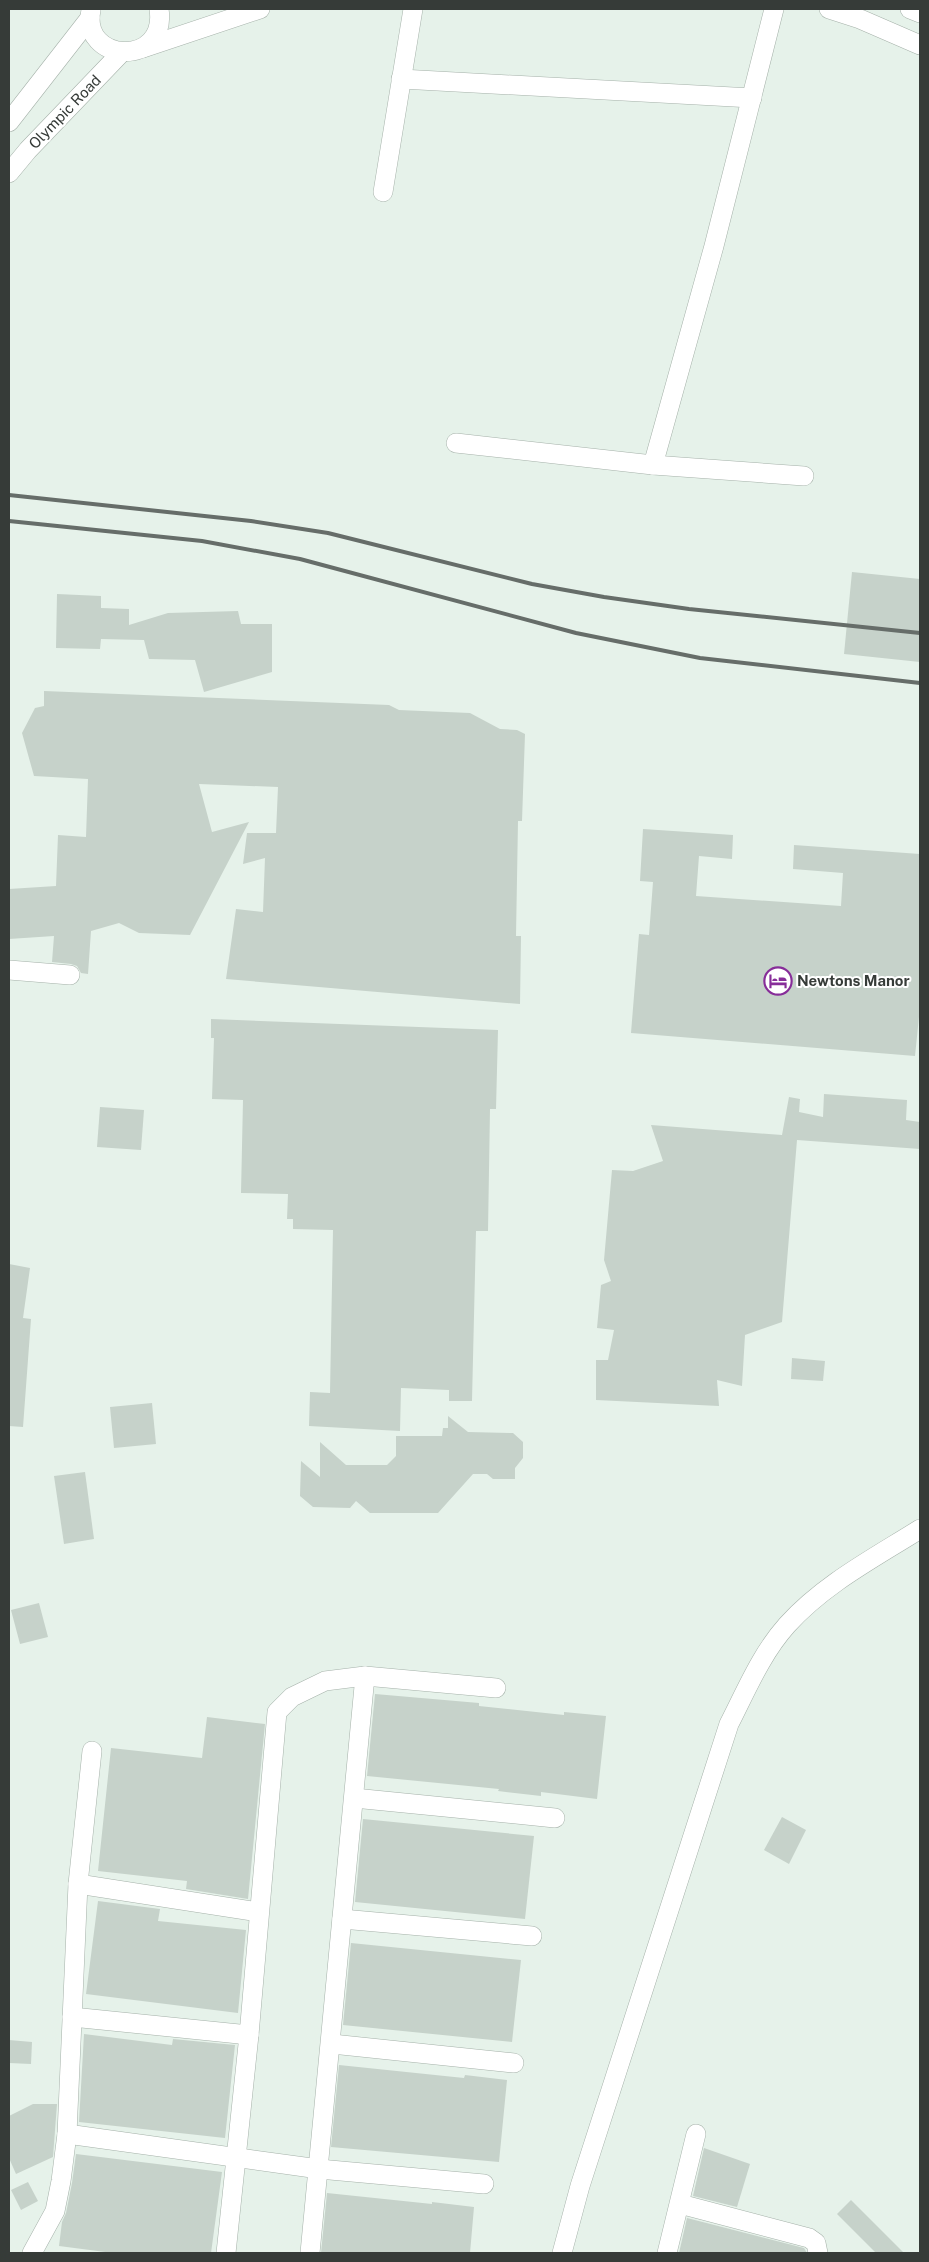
<svg xmlns="http://www.w3.org/2000/svg" width="929" height="2262" font-family="'Public Sans',sans-serif">
  <style>
    .building { fill: #c6d2ca }
    .lines { fill: none; stroke-linecap: round; stroke-linejoin: round }
    .minor-casing { stroke: #a5b1a9; stroke-width: 20 }
    .minor { stroke: #fff; stroke-width: 19 }
    .rail { stroke: #666d69; stroke-width: 4 }
    .labels { text-anchor: middle; stroke-width: 4; stroke-linejoin: round; paint-order: stroke }
    .street-label { font-size: 15px; fill: #363b38; stroke: #fff }
    .poi-label { font-size: 15px; font-weight: bold; fill: #363b38; stroke: #fff; text-anchor: start }
  </style>
  <rect width="100%" height="100%" fill="#e6f2ea"/>
  <g class="building">
    <path d="M 852,572 L 920,579 L 920,662 L 844,654 Z"/>
    <path d="M 57,594 L 101,596 L 101,608 L 129,609 L 129,625 L 168,613 L 238,611 L 241,624 L 272,624 L 272,672 L 204,692 L 195,660 L 149,659 L 144,640 L 101,639 L 100,649 L 56,648 Z"/>
    <path d="M 44,691 L 389,705 L 399,710 L 470,713 L 500,729 L 517,730 L 525,734 L 522,821 L 518,821 L 516,936 L 521,936 L 520,1004 L 226,979 L 236,909 L 263,912 L 265,858 L 243,864 L 247,833 L 276,833 L 278,787 L 199,784 L 212,832 L 249,822 L 190,935 L 139,933 L 119,923 L 91,931 L 88,974 L 81,973 L 77,966 L 71,964 L 52,962 L 54,936 L 9,939 L 9,889 L 56,886 L 58,835 L 86,837 L 88,779 L 34,776 L 22,733 L 35,708 L 44,706 Z"/>
    <path d="M 643,829 L 733,835 L 732,859 L 699,856 L 696,896 L 841,906 L 843,873 L 793,869 L 794,845 L 920,854 L 920,1007 L 915,1056 L 631,1033 L 639,934 L 649,935 L 653,882 L 640,881 Z"/>
    <path d="M 211,1019 L 498,1030 L 496,1109 L 490,1109 L 488,1231 L 476,1231 L 472,1401 L 449,1401 L 449,1390 L 401,1388 L 400,1431 L 309,1426 L 310,1392 L 330,1393 L 333,1230 L 293,1229 L 293,1219 L 287,1219 L 288,1194 L 241,1193 L 243,1100 L 212,1099 L 214,1038 L 211,1038 Z"/>
    <path d="M 824,1094 L 907,1100 L 906,1120 L 920,1122 L 920,1149 L 797,1140 L 782,1322 L 745,1335 L 742,1386 L 717,1380 L 719,1406 L 596,1400 L 596,1360 L 608,1360 L 614,1330 L 597,1328 L 601,1285 L 611,1281 L 604,1260 L 612,1170 L 633,1171 L 663,1161 L 651,1125 L 782,1135 L 789,1097 L 800,1099 L 799,1112 L 823,1117 Z"/>
    <path d="M 100,1107 L 144,1110 L 141,1150 L 97,1147 Z"/>
    <path d="M 9,1264 L 30,1268 L 23,1318 L 31,1319 L 23,1427 L 9,1426 Z"/>
    <path d="M 792,1358 L 825,1361 L 823,1381 L 791,1379 Z"/>
    <path d="M 152,1403 L 156,1444 L 114,1448 L 110,1407 Z"/>
    <path d="M 448,1416 L 468,1432 L 513,1433 L 523,1442 L 523,1458 L 515,1468 L 515,1479 L 493,1479 L 487,1474 L 473,1474 L 438,1513 L 370,1513 L 356,1501 L 350,1508 L 313,1507 L 300,1496 L 301,1461 L 320,1477 L 320,1442 L 346,1465 L 387,1465 L 396,1456 L 396,1436 L 442,1436 L 443,1428 L 448,1428 Z"/>
    <path d="M 85,1472 L 94,1539 L 64,1544 L 54,1476 Z"/>
    <path d="M 39,1603 L 48,1637 L 20,1644 L 11,1610 Z"/>
    <path d="M 375,1694 L 479,1703 L 479,1706 L 564,1715 L 564,1712 L 606,1716 L 597,1799 L 541,1792 L 541,1796 L 498,1791 L 499,1789 L 367,1776 Z"/>
    <path d="M 207,1717 L 265,1724 L 248,1899 L 186,1889 L 187,1881 L 98,1871 L 111,1748 L 202,1758 Z"/>
    <path d="M 782,1817 L 806,1830 L 789,1864 L 764,1850 Z"/>
    <path d="M 363,1819 L 534,1836 L 525,1919 L 355,1902 Z"/>
    <path d="M 98,1901 L 160,1909 L 158,1921 L 246,1930 L 238,2013 L 86,1994 Z"/>
    <path d="M 351,1943 L 521,1960 L 512,2042 L 343,2025 Z"/>
    <path d="M 84,2034 L 172,2045 L 173,2039 L 235,2045 L 225,2138 L 79,2122 Z"/>
    <path d="M 9,2040 L 32,2042 L 31,2064 L 9,2063 Z"/>
    <path d="M 339,2065 L 464,2078 L 465,2075 L 507,2080 L 499,2162 L 331,2147 Z"/>
    <path d="M 33,2104 L 57,2104 L 53,2157 L 16,2174 L 9,2158 L 9,2116 Z"/>
    <path d="M 704,2148 L 750,2164 L 737,2207 L 693,2196 Z"/>
    <path d="M 76,2154 L 222,2172 L 211,2253 L 113,2253 L 59,2246 L 62,2222 L 66,2213 L 72,2183 Z"/>
    <path d="M 28,2182 L 38,2201 L 21,2210 L 11,2190 Z"/>
    <path d="M 327,2193 L 432,2204 L 432,2202 L 474,2207 L 470,2253 L 321,2253 Z"/>
    <path d="M 851,2200 L 904,2253 L 876,2253 L 837,2214 Z"/>
    <path d="M 687,2218 L 804,2248 L 807,2253 L 679,2253 Z"/>
  </g>
  <g class="lines">
    <g class="minor-casing">
      <g id="minor">
        <path d="M 829,9 L 860,19 L 920,45"/>
        <path d="M 910,9 L 920,13"/>
        <path d="M 91,10 C 80,63 168,68 159,9"/>
        <path d="M 143,48 L 260,9"/>
        <path d="M 401,79 L 752,98"/>
        <path d="M 9,122 L 90,18"/>
        <path d="M 9,173 L 28,150 L 122,52"/>
        <path d="M 383,192 L 413,9"/>
        <path d="M 456,443 L 653,465 L 804,476"/>
        <path d="M 653,465 L 714,246 L 774,9"/>
        <path d="M 9,970 L 70,975"/>
        <path d="M 354,1798 L 555,1818"/>
        <path d="M 78,1884 L 259,1912"/>
        <path d="M 342,1919 L 532,1936"/>
        <path d="M 72,2017 L 249,2035"/>
        <path d="M 332,2044 L 514,2063"/>
        <path d="M 67,2134 L 319,2169 L 484,2184"/>
        <path d="M 680,2204 L 809,2238 L 816,2243 L 818,2253"/>
        <path d="M 32,2253 L 55,2211 L 61,2181 L 67,2134 L 78,1884 L 92,1751"/>
        <path d="M 226,2253 L 249,2035 L 277,1712 L 292,1697 L 325,1681 L 365,1676 L 496,1688"/>
        <path d="M 310,2253 L 365,1676"/>
        <path d="M 562,2253 L 580,2186 L 729,1724 C 746,1691 761,1654 787,1625 C 824,1584 874,1558 920,1529"/>
        <path d="M 667,2253 L 696,2134"/>
      </g>
    </g>
    <use href="#minor" class="minor"/>
    <g class="rail">
      <path d="M 9,495 L 251,521 L 328,533 L 532,584 L 604,597 L 689,609 L 920,633"/>
      <path d="M 9,521 L 202,541 L 300,559 L 576,633 L 700,658 L 920,683"/>
    </g>
  </g>
  <defs>
    <g id="hotel-ring" transform="scale(1.4375)"><circle r="9.5" fill="#fff" stroke="#872d99" stroke-width="1.5"/><path d="M-6-4.5h1.5V1H6V5H4.5V3h-9V5H-6ZM-4 0a1.8 1.8 0 1 1 3.6 0ZM.5 0V-2.5h3Q6-2.5 6 0Z" fill="#872d99"/></g>
  </defs>
  <g fill-rule="evenodd">
    <use href="#hotel-ring" x="778" y="981"/>
  </g>
  <g class="labels">
    <g class="street-label">
      <text transform="translate(65 112) rotate(-46)" y="5">Olympic Road</text>
    </g>
    <g class="poi-label">
      <text x="797" y="986">Newtons Manor</text>
    </g>
  </g>
  <rect width="929" height="2262" fill="none" stroke="#363b38" stroke-width="20"/>
</svg>
